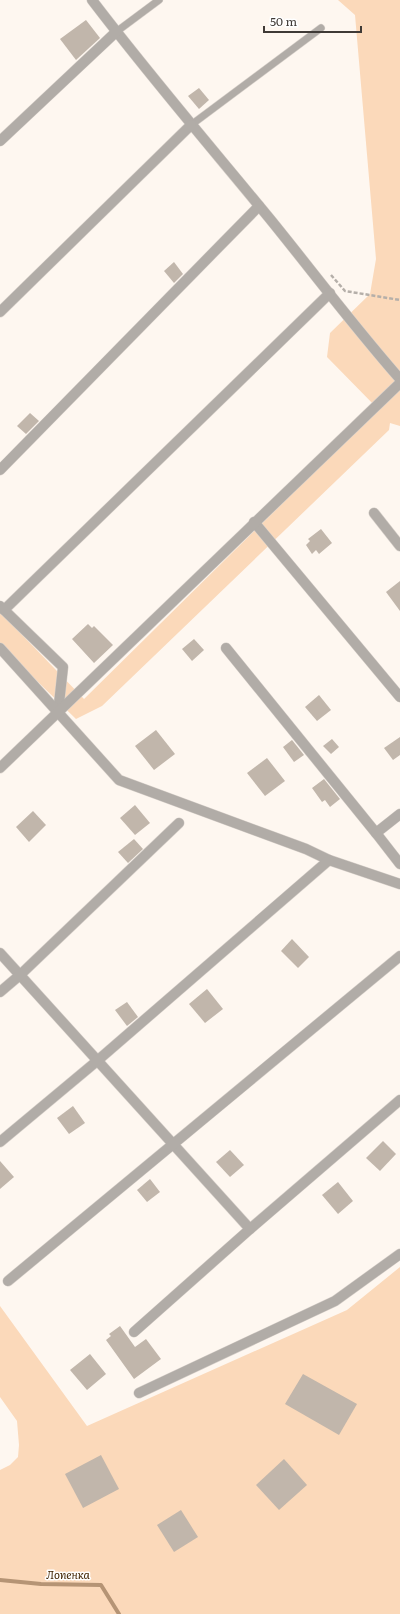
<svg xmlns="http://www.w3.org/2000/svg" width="400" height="1614" font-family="Literata,serif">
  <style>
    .green { fill: #fbd9ba }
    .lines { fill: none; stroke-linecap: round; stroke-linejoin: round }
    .stream { stroke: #b59475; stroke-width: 4 }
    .building { fill: #c1b6ab }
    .service-casing { stroke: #d8d1cb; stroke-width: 8 }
    .minor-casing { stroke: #d8d1cb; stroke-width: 11 }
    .path { stroke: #b5afa9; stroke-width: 2.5; stroke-dasharray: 4 2; stroke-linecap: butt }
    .service { stroke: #b1aca7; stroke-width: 7 }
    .minor { stroke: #b1aca7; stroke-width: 10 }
    .labels { text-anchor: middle; stroke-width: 3; stroke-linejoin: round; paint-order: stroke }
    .water-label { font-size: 11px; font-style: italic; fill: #402301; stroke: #fff }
  </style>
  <rect width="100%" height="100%" fill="#fef7f0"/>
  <g class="green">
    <path d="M 338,0 L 400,0 L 400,426 L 390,423 L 389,430 L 102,706 L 76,719 L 0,645 L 0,612 L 84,699 L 378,409 L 327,357 L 330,333 L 370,294 L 376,259 L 355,15 Z"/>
    <path d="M 400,1267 L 400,1614 L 0,1614 L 0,1470 L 10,1465 L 18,1457 L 19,1445 L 17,1421 L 0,1397 L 0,1306 L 87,1426 L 347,1310 Z"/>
  </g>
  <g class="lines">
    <path class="stream" d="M 0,1580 L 41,1584 L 101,1585 L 119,1614"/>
  </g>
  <g class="building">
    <path d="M 86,20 L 100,38 L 76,60 L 60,39 Z"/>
    <path d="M 199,88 L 209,100 L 199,109 L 188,96 Z"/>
    <path d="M 174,262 L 183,274 L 174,283 L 164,271 Z"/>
    <path d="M 30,413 L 39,421 L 26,434 L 17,426 Z"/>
    <path d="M 321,529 L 332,543 L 319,554 L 316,550 L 312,554 L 306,545 L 310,541 L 308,539 Z"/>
    <path d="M 400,581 L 400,611 L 386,592 Z"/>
    <path d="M 88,624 L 92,628 L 94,626 L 113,645 L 94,663 L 72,639 Z"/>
    <path d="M 194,639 L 204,650 L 192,661 L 182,649 Z"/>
    <path d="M 319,695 L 331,710 L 317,721 L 305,707 Z"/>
    <path d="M 156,730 L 175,754 L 154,770 L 135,746 Z"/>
    <path d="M 400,737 L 400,755 L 393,760 L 384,748 Z"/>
    <path d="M 332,739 L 339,747 L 331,754 L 323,746 Z"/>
    <path d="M 292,740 L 304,755 L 294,762 L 283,747 Z"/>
    <path d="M 267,758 L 285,781 L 265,796 L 247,773 Z"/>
    <path d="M 324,779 L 340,799 L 330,807 L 325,800 L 322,802 L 312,788 Z"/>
    <path d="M 135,805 L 150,823 L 135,835 L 120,818 Z"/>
    <path d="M 33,811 L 46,825 L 29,842 L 16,827 Z"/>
    <path d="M 134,839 L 143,849 L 128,863 L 118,852 Z"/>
    <path d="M 292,939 L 309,957 L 298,968 L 281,951 Z"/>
    <path d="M 207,989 L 223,1009 L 205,1023 L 189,1004 Z"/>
    <path d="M 127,1002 L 138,1017 L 127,1026 L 115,1010 Z"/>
    <path d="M 73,1106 L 85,1123 L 69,1134 L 57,1118 Z"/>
    <path d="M 383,1141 L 396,1154 L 380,1171 L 366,1158 Z"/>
    <path d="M 230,1150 L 244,1165 L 230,1177 L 216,1162 Z"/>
    <path d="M 0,1161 L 14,1177 L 0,1189 Z"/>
    <path d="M 150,1179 L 160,1192 L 147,1202 L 137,1190 Z"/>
    <path d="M 338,1182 L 353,1201 L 338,1214 L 322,1195 Z"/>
    <path d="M 120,1326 L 135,1347 L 146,1339 L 161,1359 L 134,1379 L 106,1340 L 111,1336 L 109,1334 Z"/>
    <path d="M 90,1354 L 106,1374 L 87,1390 L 70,1370 Z"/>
    <path d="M 303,1374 L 357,1404 L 339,1435 L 285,1404 Z"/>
    <path d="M 101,1455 L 119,1489 L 83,1508 L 65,1474 Z"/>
    <path d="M 284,1459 L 307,1485 L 279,1510 L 256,1485 Z"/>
    <path d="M 181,1510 L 198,1537 L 174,1552 L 157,1525 Z"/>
  </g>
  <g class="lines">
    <g class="service-casing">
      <g id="service">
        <path d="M 116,32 L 159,0"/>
        <path d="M 191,125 L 321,28"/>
      </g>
    </g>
    <g class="minor-casing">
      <g id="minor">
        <path d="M 92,0 C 149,75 210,146 270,219 C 313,272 355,328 400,379"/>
        <path d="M 0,141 L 116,32"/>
        <path d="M 0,312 L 191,125"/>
        <path d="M 0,470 L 259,206"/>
        <path d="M 374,513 L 400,546"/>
        <path d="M 254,522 L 400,697"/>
        <path d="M 0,606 L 63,667 L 58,713"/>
        <path d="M 4,610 L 330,293"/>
        <path d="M 0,648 L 119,780 L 306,849 L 329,860 L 400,884"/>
        <path d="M 226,648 L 376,833"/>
        <path d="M 0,768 L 400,383"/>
        <path d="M 400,814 L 376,833 L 400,864"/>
        <path d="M 0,953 L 250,1229 L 134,1332"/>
        <path d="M 0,992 L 20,975 L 179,823"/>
        <path d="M 0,1142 L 97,1061 L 329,860"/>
        <path d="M 250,1229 L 400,1100"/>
        <path d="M 8,1281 L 400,956"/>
        <path d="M 139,1393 L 335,1301 L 400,1254"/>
      </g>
    </g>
    <path class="path" d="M 331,275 L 345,291 L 400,300"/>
    <use href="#service" class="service"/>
    <use href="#minor" class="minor"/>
  </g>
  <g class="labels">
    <g class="water-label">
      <text x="68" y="1579">Лопенка</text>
    </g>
  </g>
  <path d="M264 26v6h97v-6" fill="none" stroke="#3f3a36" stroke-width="2"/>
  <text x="270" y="26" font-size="12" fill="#3f3a36" stroke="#ffffff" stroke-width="3" paint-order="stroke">50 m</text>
</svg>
